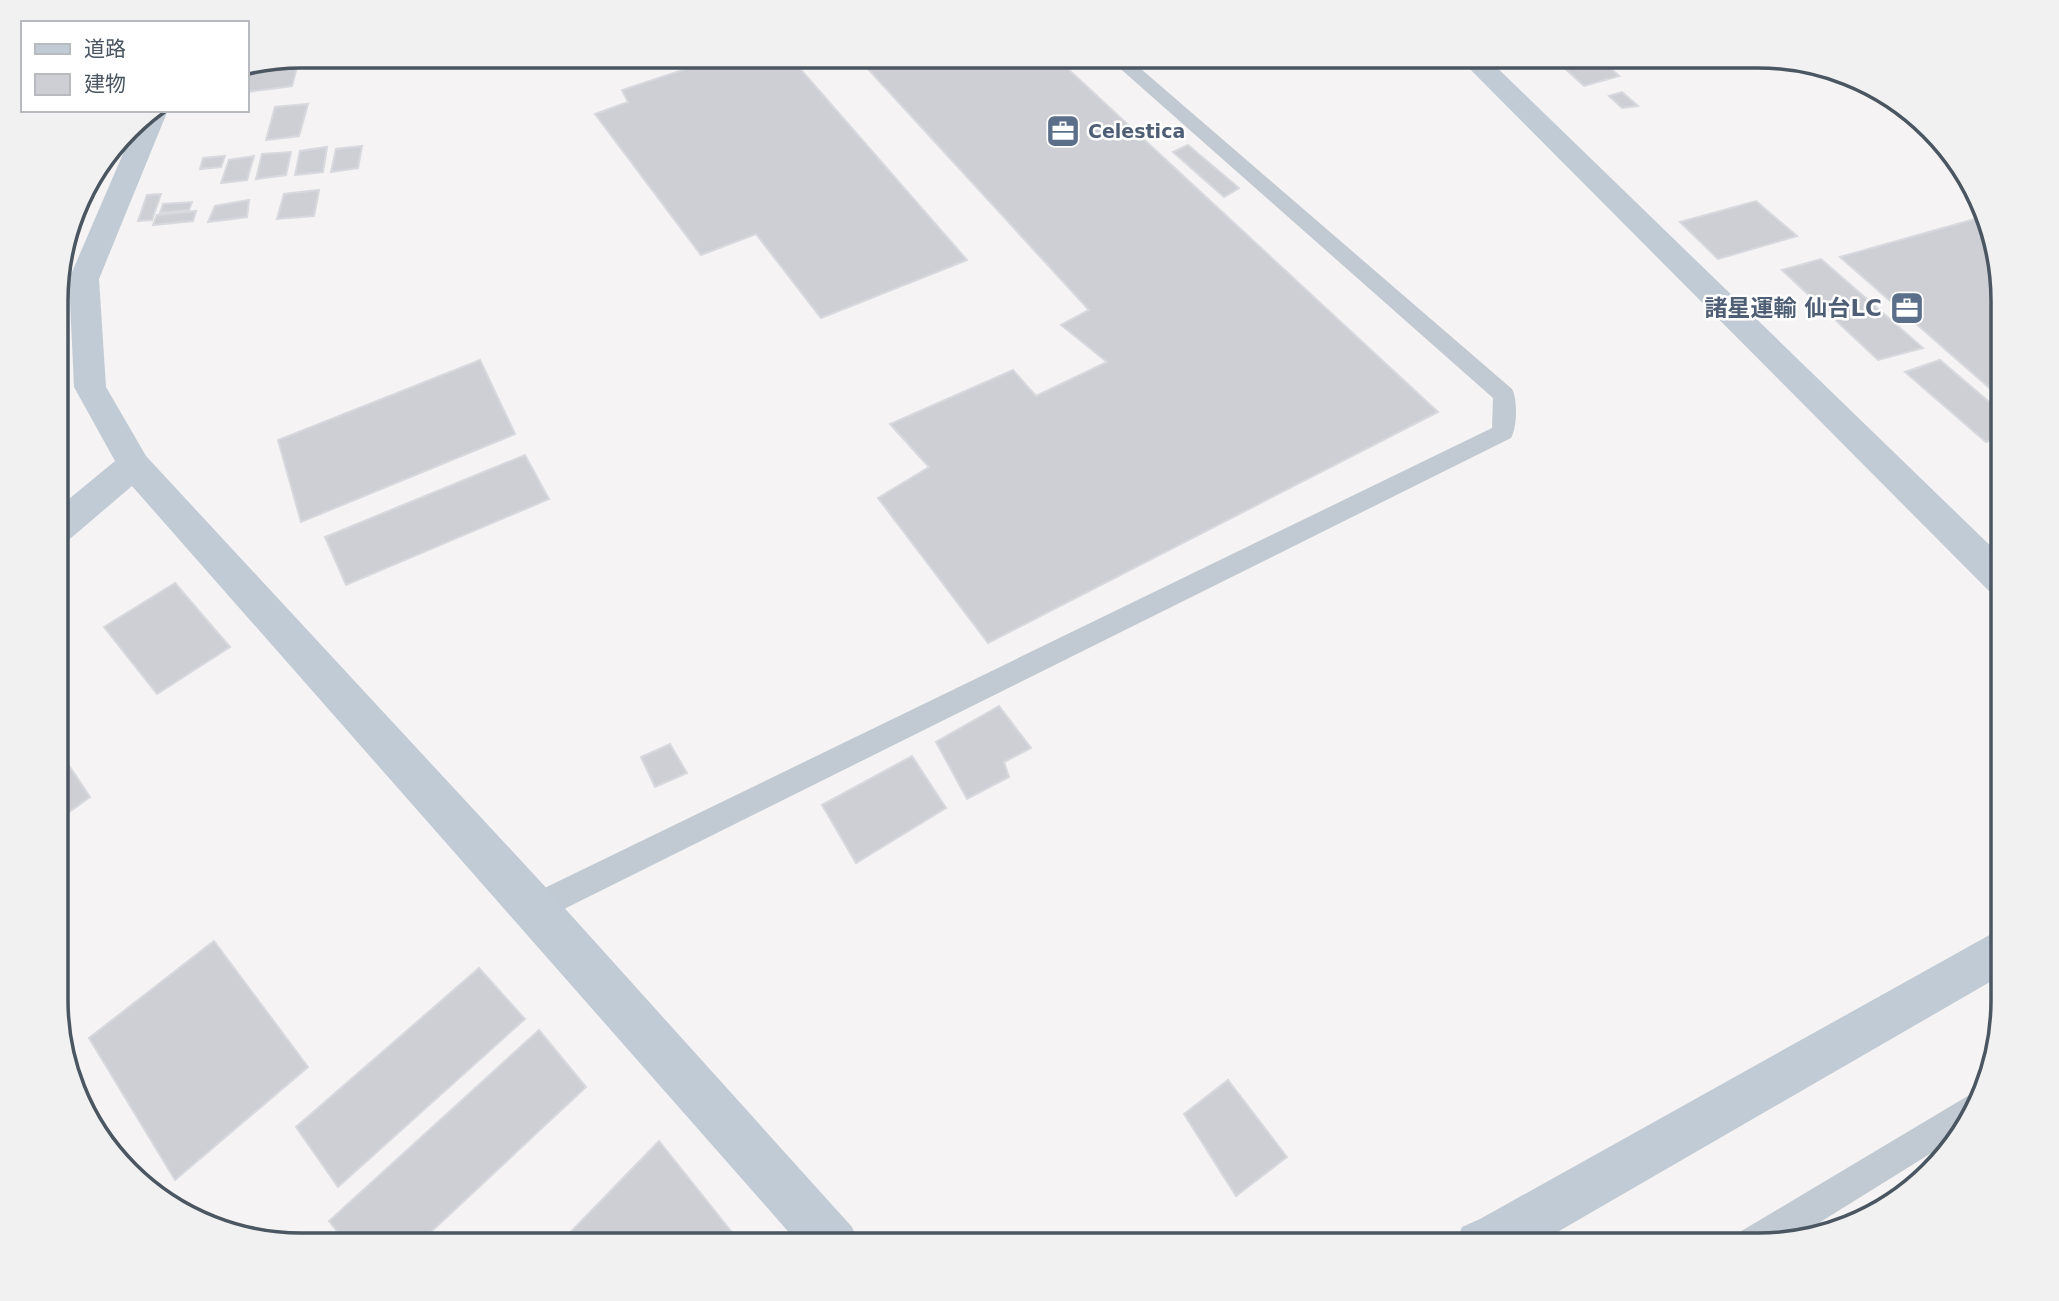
<svg xmlns="http://www.w3.org/2000/svg" width="2059" height="1301" font-family="'DejaVu Sans','Noto Sans JP',sans-serif">
  <style>
    .building { fill: #cdcfd5; stroke: #d7d9de; stroke-width: 2 }
    .lines { fill: none; stroke-linecap: round; stroke-linejoin: round }
    .lane { fill: #c1cad2; fill-rule: evenodd }
    .secondary { fill: #c1cbd6; fill-rule: evenodd }
    .labels { text-anchor: middle; stroke-width: 5; stroke-linejoin: round; paint-order: stroke }
    .far-service-label { font-size: 19px; font-weight: bold; fill: #4e5e75; stroke: #fff; text-anchor: start }
    .service-label { font-size: 23px; font-weight: bold; fill: #4e5e75; stroke: #fff; text-anchor: end }
    .rim { fill: none; stroke: #4a5661; stroke-width: 3.5 }
  </style>
  <rect width="100%" height="100%" fill="#f5f3f3"/>
  <g class="building">
    <path d="M 725,56 L 789,56 L 967,260 L 821,318 L 756,234 L 701,255 L 595,114 L 628,102 L 622,90 Z"/>
    <path d="M 856,56 L 1054,56 L 1438,412 L 988,643 L 878,498 L 929,467 L 890,424 L 1013,370 L 1036,396 L 1107,362 L 1061,325 L 1089,310 Z"/>
    <path d="M 1551,56 L 1598,56 L 1619,76 L 1584,86 Z"/>
    <path d="M 1641,56 L 1691,56 L 1651,65 Z"/>
    <path d="M 298,63 L 292,86 L 247,92 L 247,67 Z"/>
    <path d="M 1622,92 L 1638,106 L 1622,108 L 1609,96 Z"/>
    <path d="M 308,104 L 299,136 L 266,140 L 275,107 Z"/>
    <path d="M 1188,145 L 1239,188 L 1224,197 L 1173,152 Z"/>
    <path d="M 362,146 L 358,168 L 331,172 L 336,149 Z"/>
    <path d="M 327,147 L 323,172 L 295,175 L 300,151 Z"/>
    <path d="M 291,152 L 286,175 L 256,179 L 262,154 Z"/>
    <path d="M 225,156 L 221,167 L 200,169 L 203,158 Z"/>
    <path d="M 254,156 L 247,180 L 221,183 L 229,160 Z"/>
    <path d="M 319,190 L 314,216 L 277,219 L 284,194 Z"/>
    <path d="M 161,194 L 152,220 L 138,221 L 147,195 Z"/>
    <path d="M 249,200 L 247,217 L 208,222 L 215,206 Z"/>
    <path d="M 1756,201 L 1797,236 L 1718,259 L 1680,222 Z"/>
    <path d="M 192,202 L 189,210 L 160,213 L 163,204 Z"/>
    <path d="M 196,211 L 193,221 L 153,225 L 157,215 Z"/>
    <path d="M 1982,217 L 2002,285 L 2002,399 L 1840,257 Z"/>
    <path d="M 1821,259 L 1923,348 L 1878,360 L 1782,270 Z"/>
    <path d="M 480,360 L 515,434 L 301,522 L 278,440 Z"/>
    <path d="M 1940,360 L 2002,413 L 2002,436 L 1986,442 L 1905,372 Z"/>
    <path d="M 525,455 L 549,499 L 346,585 L 325,537 Z"/>
    <path d="M 175,583 L 230,647 L 157,694 L 104,627 Z"/>
    <path d="M 999,706 L 1031,748 L 1004,762 L 1009,777 L 967,799 L 936,742 Z"/>
    <path d="M 670,744 L 687,773 L 655,787 L 641,757 Z"/>
    <path d="M 58,749 L 90,797 L 58,820 Z"/>
    <path d="M 912,756 L 946,808 L 856,863 L 822,805 Z"/>
    <path d="M 214,941 L 308,1067 L 175,1180 L 89,1038 Z"/>
    <path d="M 479,968 L 525,1019 L 338,1187 L 296,1127 Z"/>
    <path d="M 539,1030 L 586,1087 L 417,1245 L 348,1245 L 329,1221 Z"/>
    <path d="M 1228,1080 L 1287,1157 L 1236,1196 L 1184,1114 Z"/>
    <path d="M 659,1141 L 742,1245 L 558,1245 Z"/>
    <path d="M 1892,1190 L 1898,1196 L 1880,1212 L 1874,1203 Z"/>
  </g>
  <g class="lines">
    <g class="lane">
      <path d="M 1106,56 L 1126,56 L 1512,389 C 1518,400 1517,427 1511,438 L 546,918 L 535,923 L 524,918 L 520,908 L 524,898 L 1492,428 L 1493,398 Z"/>
      <path d="M 1971,1094 L 1976,1095 L 1962,1134 L 1793,1239 L 1773,1244 L 1733,1245 L 1738,1233 Z"/>
    </g>
    <g class="secondary">
      <path d="M 1457,56 L 1485,56 L 2002,557 L 2002,595 L 1989,591 Z"/>
      <path d="M 150,110 L 168,110 L 99,279 L 106,387 L 146,456 L 551,893 L 852,1227 L 860,1245 L 800,1245 L 132,486 L 71,538 L 58,542 L 58,508 L 115,461 L 74,387 L 69,279 L 138,119 Z"/>
      <path d="M 2002,928 L 2002,975 L 1535,1245 L 1455,1245 L 1462,1227 L 1480,1219 Z"/>
    </g>
  </g>
  <defs>
    <g id="office-square" transform="scale(1.75)"><rect x="-9" y="-9" width="18" height="18" rx="4" fill="#5c6f8a" stroke="#fff"/><path d="M-6-3h4V-5.5h4V-3h4V5H-6ZM-1-4.5V-3h2v-1.5ZM-6 0V1H6V0Z" fill="#fff"/></g>
  </defs>
  <g fill-rule="evenodd">
    <use href="#office-square" x="1063" y="131"/>
    <use href="#office-square" x="1907" y="308"/>
  </g>
  <g class="labels">
    <g class="far-service-label">
      <text x="1088" y="138">Celestica</text>
    </g>
    <g class="service-label">
      <text x="1882" y="316">諸星運輸 仙台LC</text>
    </g>
  </g>
  <path d="M0 0H2059V1301H0ZM301 68H1758A233 233 0 0 1 1991 301V1000A233 233 0 0 1 1758 1233H301A233 233 0 0 1 68 1000V301A233 233 0 0 1 301 68Z" fill="#f1f1f2" fill-rule="evenodd"/>
  <path class="rim" d="M301 68H1758A233 233 0 0 1 1991 301V1000A233 233 0 0 1 1758 1233H301A233 233 0 0 1 68 1000V301A233 233 0 0 1 301 68Z"/>
  <rect x="21" y="21" width="228" height="91" fill="#ffffff" stroke="#b7bbc0" stroke-width="2"/>
  <rect x="35" y="44" width="35" height="10" fill="#c1cbd6" stroke="#b7bbc0" stroke-width="2"/>
  <text x="84" y="56" font-size="21" fill="#4a5661">道路</text>
  <rect x="35" y="74" width="35" height="21" fill="#cdcfd5" stroke="#b7bbc0" stroke-width="2"/>
  <text x="84" y="91" font-size="21" fill="#4a5661">建物</text>
</svg>
